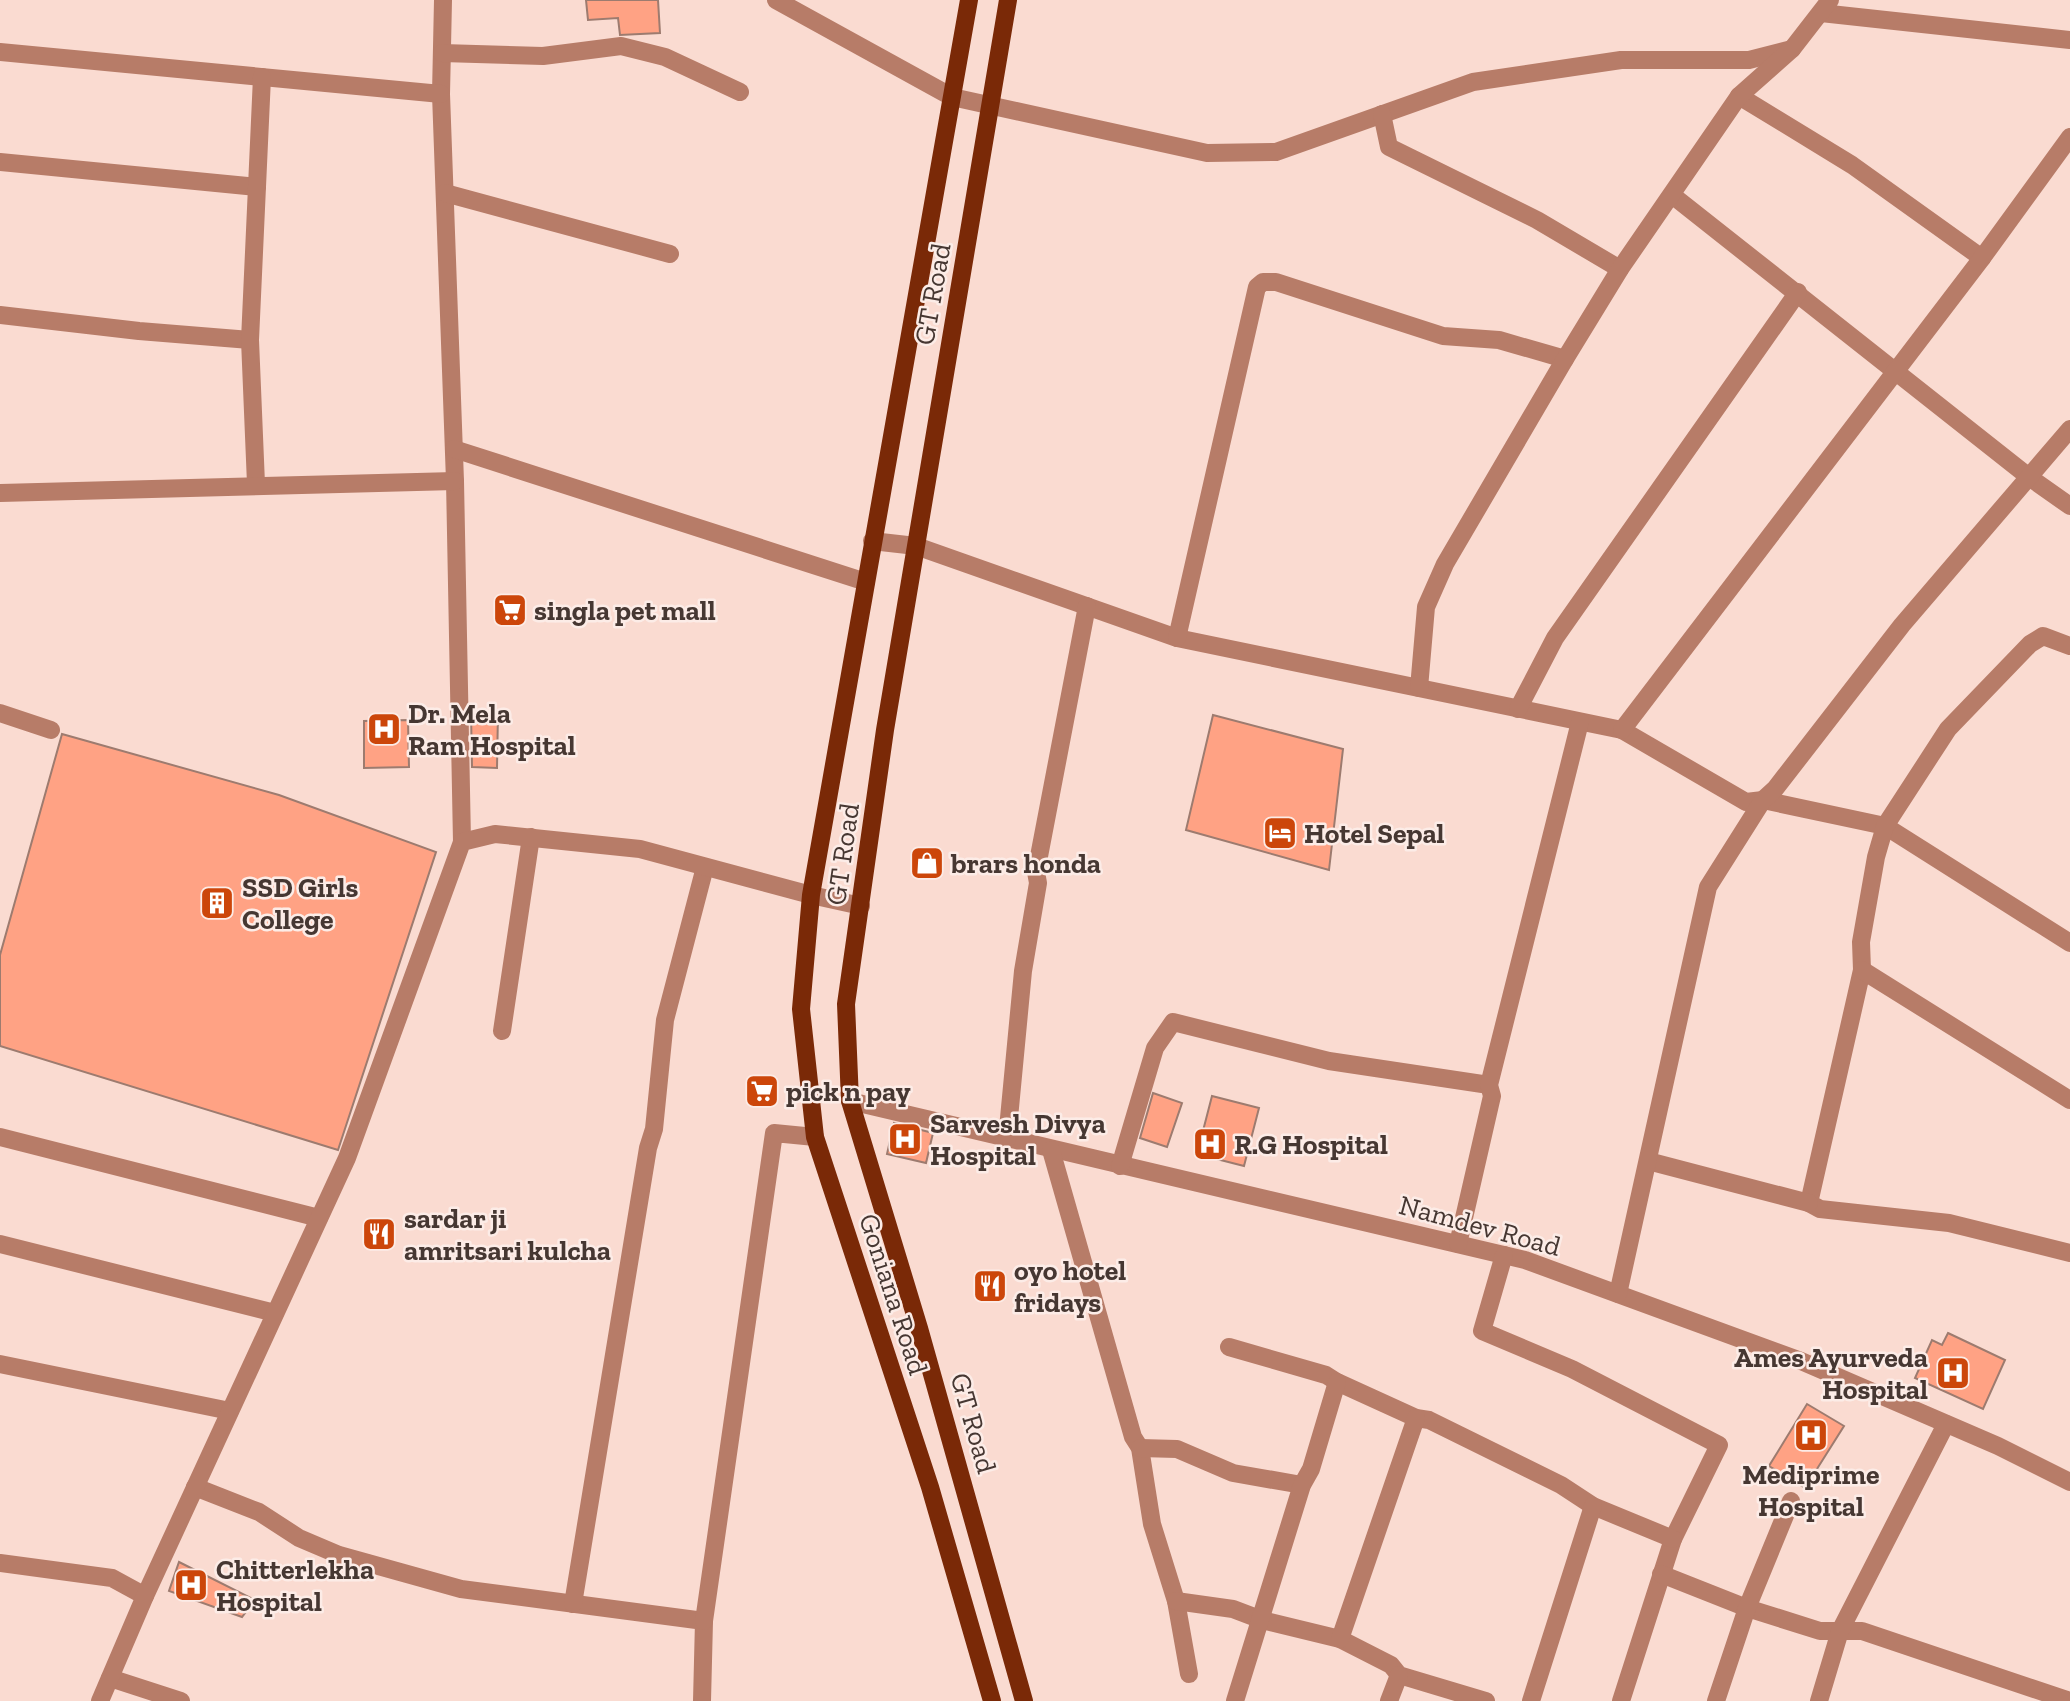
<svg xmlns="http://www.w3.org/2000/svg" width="2070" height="1701" font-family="'Zilla Slab',serif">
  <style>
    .building { fill: #ffa284; stroke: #9d7b6f; stroke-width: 2 }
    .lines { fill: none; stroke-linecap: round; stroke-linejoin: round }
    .minor { stroke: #b77c68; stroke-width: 18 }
    .major { stroke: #7a2907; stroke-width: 18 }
    .labels { text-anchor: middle; stroke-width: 5; stroke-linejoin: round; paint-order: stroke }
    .street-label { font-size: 28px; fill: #463732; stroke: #fcece7 }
    .poi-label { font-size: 28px; font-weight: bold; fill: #463732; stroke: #fcece7; text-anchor: start }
  </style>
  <rect width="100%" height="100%" fill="#fadbd1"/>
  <g class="building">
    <path d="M 586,0 L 658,0 L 660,33 L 620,35 L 618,18 L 588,20 Z"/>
    <path d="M 471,712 L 498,712 L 497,768 L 472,767 Z"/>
    <path d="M 1213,715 L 1343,749 L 1329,870 L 1186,830 Z"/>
    <path d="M 408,720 L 409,767 L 364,768 L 364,721 Z"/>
    <path d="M 62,734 L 279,795 L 436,852 L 338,1150 L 0,1046 L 0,955 Z"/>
    <path d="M 1153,1093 L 1182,1103 L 1167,1147 L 1140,1138 Z"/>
    <path d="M 1212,1096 L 1259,1108 L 1244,1166 L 1197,1154 Z"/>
    <path d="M 894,1123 L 933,1133 L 926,1163 L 887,1154 Z"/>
    <path d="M 1948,1333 L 2005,1360 L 1983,1409 L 1915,1378 L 1932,1340 L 1942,1345 Z"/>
    <path d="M 1807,1404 L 1844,1426 L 1805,1488 L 1769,1466 Z"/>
    <path d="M 179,1562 L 255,1600 L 242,1617 L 169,1591 Z"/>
  </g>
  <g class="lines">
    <g class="minor">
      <path d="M 443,0 L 441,94 L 455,481 L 462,842"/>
      <path d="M 776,0 L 952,97 L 1207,153 L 1276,152 L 1473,82 L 1621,60 L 1749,60 L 1792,49"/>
      <path d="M 1821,13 L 2070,40"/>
      <path d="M 0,52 L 441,94"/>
      <path d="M 442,53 L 543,56 L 621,46 L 665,57 L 740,92"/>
      <path d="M 1739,96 L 1852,165 L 1982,258"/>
      <path d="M 1382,114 L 1389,147 L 1537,220 L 1620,269"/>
      <path d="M 0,162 L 257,187"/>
      <path d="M 445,193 L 670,254"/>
      <path d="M 1672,195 L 2029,477 L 2070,506"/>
      <path d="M 0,315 L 139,331 L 250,340"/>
      <path d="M 454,449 L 866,582"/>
      <path d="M 256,484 L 250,340 L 262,77"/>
      <path d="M 0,493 L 455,481"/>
      <path d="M 872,541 L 916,546 L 1177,638 L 1622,730 L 1746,802 L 1763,800 L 1885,826 L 2070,943"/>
      <path d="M 1177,638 L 1257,287 L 1263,282 L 1276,282 L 1443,336 L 1499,340 L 1565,359"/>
      <path d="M 2070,646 L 2043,636 L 2030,644 L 1948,729 L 1885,826 L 1876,857 L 1861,942 L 1862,970 L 1809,1203 L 1820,1209 L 1949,1223 L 2070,1253"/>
      <path d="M 1419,688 L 1426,607 L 1445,564 L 1565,359 L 1620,269 L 1739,96 L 1792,49 L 1830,0"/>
      <path d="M 1518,709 L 1555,638 L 1798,292"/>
      <path d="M 0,713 L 51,730"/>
      <path d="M 1622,730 L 1982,258 L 2070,137"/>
      <path d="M 1862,970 L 2070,1100"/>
      <path d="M 502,1031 L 531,837"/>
      <path d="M 850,1101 L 1525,1260 L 1801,1361 L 1998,1446 L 2070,1482"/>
      <path d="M 0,1137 L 319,1218"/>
      <path d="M 1007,1139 L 1023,971 L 1038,883 L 1036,872 L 1087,606"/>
      <path d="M 1051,1150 L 1133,1437 L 1140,1448 L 1152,1524 L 1176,1601 L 1189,1674"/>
      <path d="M 1648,1161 L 1809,1203"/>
      <path d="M 1120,1166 L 1155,1048 L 1173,1022 L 1329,1061 L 1489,1085"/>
      <path d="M 0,1244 L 275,1313"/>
      <path d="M 1458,1244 L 1492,1096 L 1489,1085 L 1580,722"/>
      <path d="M 1504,1255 L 1482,1331 L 1572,1369 L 1719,1445 L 1673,1539 L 1621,1701"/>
      <path d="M 1618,1294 L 1708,887 L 1763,800 L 1775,789 L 1902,625 L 2070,429"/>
      <path d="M 1229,1347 L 1326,1375 L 1337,1382 L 1416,1418 L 1429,1420 L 1561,1485 L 1593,1506 L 1673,1539"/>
      <path d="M 0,1364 L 230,1411"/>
      <path d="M 1140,1448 L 1177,1449 L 1233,1473 L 1302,1485"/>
      <path d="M 195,1487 L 259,1512 L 299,1538 L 339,1555 L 461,1589 L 704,1621 L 702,1701"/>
      <path d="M 0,1563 L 112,1578 L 145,1596"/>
      <path d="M 1661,1574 L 1747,1608 L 1820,1631 L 1862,1631 L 2070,1701"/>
      <path d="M 1176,1601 L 1233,1609 L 1262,1620 L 1340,1639 L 1391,1665 L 1399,1675 L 1486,1701"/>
      <path d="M 573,1604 L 648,1148 L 654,1129 L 665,1020 L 705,867"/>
      <path d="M 704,1621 L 774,1133 L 815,1137"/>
      <path d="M 1340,1639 L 1416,1418"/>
      <path d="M 110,1678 L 181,1701"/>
      <path d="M 100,1701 L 145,1596 L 347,1158 L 462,842 L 495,834 L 640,849 L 811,895 L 861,906"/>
      <path d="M 1235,1701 L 1302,1485 L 1311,1469 L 1337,1382"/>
      <path d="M 1389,1701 L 1399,1675"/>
      <path d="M 1531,1701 L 1593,1506"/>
      <path d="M 1716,1701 L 1747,1608 L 1791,1501"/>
      <path d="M 1819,1701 L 1840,1631 L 1946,1424"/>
    </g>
    <g class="major">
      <path d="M 969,0 L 811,895 L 801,1009 L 815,1137 L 930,1487 L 992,1701"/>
      <path d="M 1008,0 L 885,730 L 846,1004 L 850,1101 L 919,1328 L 1024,1701"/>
    </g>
  </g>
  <defs>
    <g id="supermarket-square" transform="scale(1.75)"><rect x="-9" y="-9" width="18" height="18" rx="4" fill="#cc460a" stroke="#fcece7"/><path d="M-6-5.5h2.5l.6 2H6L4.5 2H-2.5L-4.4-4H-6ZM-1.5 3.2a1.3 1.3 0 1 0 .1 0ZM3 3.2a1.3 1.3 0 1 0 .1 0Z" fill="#fff"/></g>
    <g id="hospital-square" transform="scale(1.75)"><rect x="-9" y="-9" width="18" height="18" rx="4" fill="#cc460a" stroke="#fcece7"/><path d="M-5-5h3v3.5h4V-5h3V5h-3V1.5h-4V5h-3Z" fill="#fff"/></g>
    <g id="hotel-square" transform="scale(1.75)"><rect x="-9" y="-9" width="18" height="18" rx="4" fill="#cc460a" stroke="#fcece7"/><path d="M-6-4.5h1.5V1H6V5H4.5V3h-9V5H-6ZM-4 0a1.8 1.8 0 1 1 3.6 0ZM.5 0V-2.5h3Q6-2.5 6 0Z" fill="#fff"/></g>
    <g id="shop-square" transform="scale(1.75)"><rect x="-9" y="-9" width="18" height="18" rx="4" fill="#cc460a" stroke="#fcece7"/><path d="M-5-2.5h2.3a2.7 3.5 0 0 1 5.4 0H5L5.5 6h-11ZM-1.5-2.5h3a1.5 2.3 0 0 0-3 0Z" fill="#fff"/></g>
    <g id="building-square" transform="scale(1.75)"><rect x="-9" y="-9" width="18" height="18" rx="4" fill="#cc460a" stroke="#fcece7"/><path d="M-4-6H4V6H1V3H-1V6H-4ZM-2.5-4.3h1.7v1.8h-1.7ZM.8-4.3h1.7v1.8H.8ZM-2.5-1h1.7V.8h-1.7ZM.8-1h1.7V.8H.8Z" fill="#fff"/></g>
    <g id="restaurant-square" transform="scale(1.75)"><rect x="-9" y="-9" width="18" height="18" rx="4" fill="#cc460a" stroke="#fcece7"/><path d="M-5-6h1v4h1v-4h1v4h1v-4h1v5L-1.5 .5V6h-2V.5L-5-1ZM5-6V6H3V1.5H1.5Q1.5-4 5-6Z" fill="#fff"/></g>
  </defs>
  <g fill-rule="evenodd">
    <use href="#supermarket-square" x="510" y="610"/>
    <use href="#hospital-square" x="384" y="729"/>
    <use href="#hotel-square" x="1280" y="833"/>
    <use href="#shop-square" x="927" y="863"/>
    <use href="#building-square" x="217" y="903"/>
    <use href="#supermarket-square" x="762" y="1091"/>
    <use href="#hospital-square" x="905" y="1139"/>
    <use href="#hospital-square" x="1210" y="1144"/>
    <use href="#restaurant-square" x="379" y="1234"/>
    <use href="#restaurant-square" x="990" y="1286"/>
    <use href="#hospital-square" x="1953" y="1373"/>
    <use href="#hospital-square" x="1811" y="1435"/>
    <use href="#hospital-square" x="191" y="1585"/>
  </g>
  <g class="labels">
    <g class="street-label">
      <text transform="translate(932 294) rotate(-80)" y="10">GT Road</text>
      <text transform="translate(842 854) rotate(-82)" y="10">GT Road</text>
      <text transform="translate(1480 1225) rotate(15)" y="10">Namdev Road</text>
      <text transform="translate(894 1294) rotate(72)" y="10">Goniana Road</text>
      <text transform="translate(974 1423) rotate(74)" y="10">GT Road</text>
    </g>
    <g class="poi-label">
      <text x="534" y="620">singla pet mall</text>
      <text x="408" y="723">Dr. Mela<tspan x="408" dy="32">Ram Hospital</tspan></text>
      <text x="1304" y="843">Hotel Sepal</text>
      <text x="951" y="873">brars honda</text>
      <text x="242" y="897">SSD Girls<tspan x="242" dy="32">College</tspan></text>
      <text x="786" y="1101">pick n pay</text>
      <text x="930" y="1133">Sarvesh Divya<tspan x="930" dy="32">Hospital</tspan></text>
      <text x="1234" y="1154">R.G Hospital</text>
      <text x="404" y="1228">sardar ji<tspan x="404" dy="32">amritsari kulcha</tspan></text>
      <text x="1014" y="1280">oyo hotel<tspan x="1014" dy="32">fridays</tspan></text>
      <text x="1928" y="1367" text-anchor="end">Ames Ayurveda<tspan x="1928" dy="32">Hospital</tspan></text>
      <text x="1811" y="1484" text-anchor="middle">Mediprime<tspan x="1811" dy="32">Hospital</tspan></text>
      <text x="216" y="1579">Chitterlekha<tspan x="216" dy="32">Hospital</tspan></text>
    </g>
  </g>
</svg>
